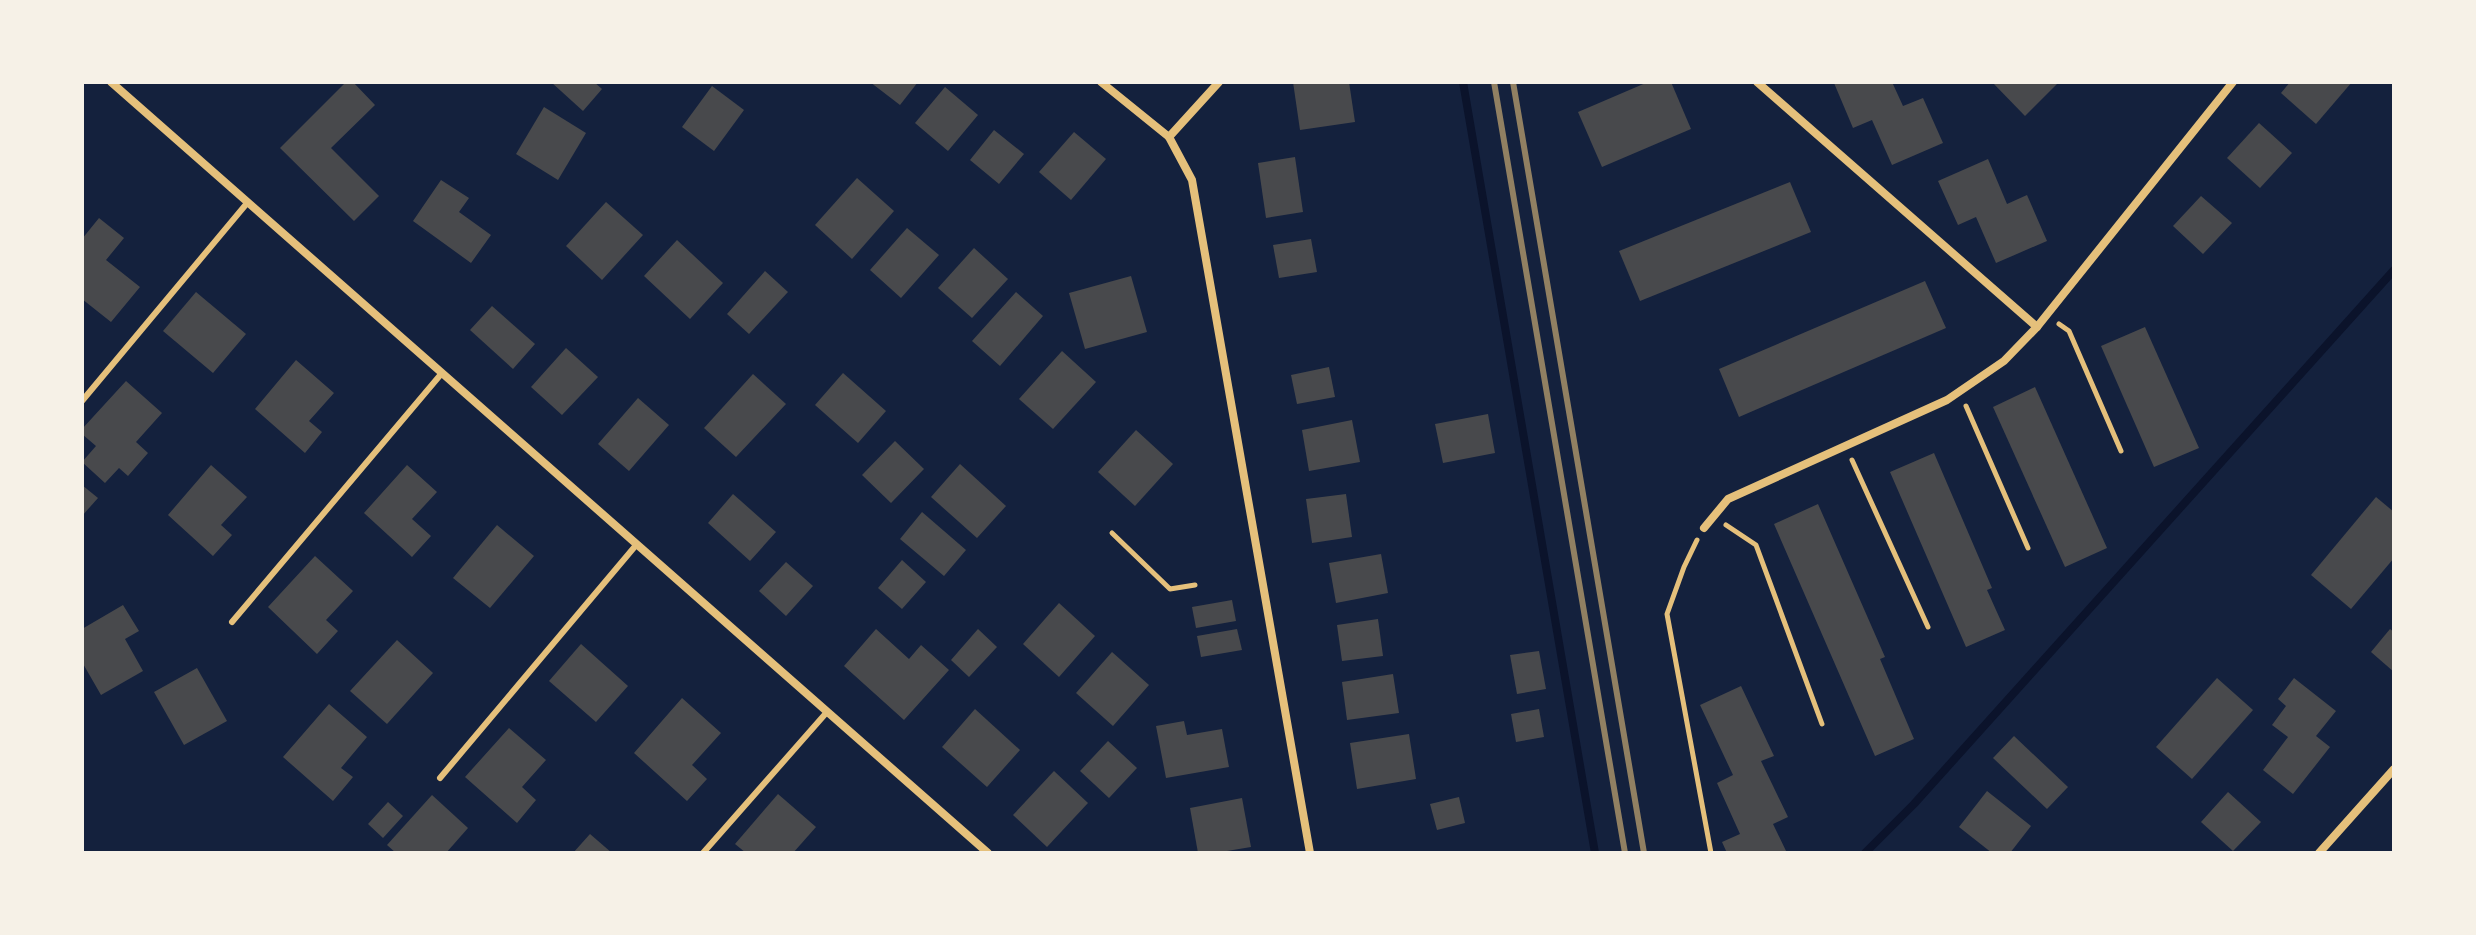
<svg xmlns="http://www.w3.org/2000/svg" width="2476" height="935" font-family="'Roboto Condensed',sans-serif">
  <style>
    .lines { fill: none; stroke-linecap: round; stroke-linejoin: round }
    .stream { stroke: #0b132b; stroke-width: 8 }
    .building { fill: #48494c }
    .path { stroke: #e5c07b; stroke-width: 5 }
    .service { stroke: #e5c07b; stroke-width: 6 }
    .minor { stroke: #e5c07b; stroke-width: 8 }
    .rail { stroke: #918062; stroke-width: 6 }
  </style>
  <rect width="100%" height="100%" fill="#14213d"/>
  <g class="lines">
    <g class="stream">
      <path d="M 1463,82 L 1595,853"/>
      <path d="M 1865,853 L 1914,804 L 2394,270"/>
    </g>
  </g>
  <g class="building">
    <path d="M 346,82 L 353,82 L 375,105 L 331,148 L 379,196 L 354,221 L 280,148 Z"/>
    <path d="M 551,82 L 594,82 L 602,89 L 583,111 Z"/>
    <path d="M 870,82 L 918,82 L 900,105 Z"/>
    <path d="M 1293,82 L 1349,82 L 1355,122 L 1300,130 Z"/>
    <path d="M 1648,82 L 1671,82 L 1691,129 L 1602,167 L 1578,112 Z"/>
    <path d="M 1837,82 L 1892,82 L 1903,106 L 1923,98 L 1943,143 L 1892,165 L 1872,120 L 1853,128 L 1834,83 Z"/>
    <path d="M 1992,82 L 2059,82 L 2025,116 Z"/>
    <path d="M 2290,82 L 2352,82 L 2316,124 L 2281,93 Z"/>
    <path d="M 712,86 L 744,110 L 714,151 L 682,127 Z"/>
    <path d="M 945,87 L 978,115 L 948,151 L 915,123 Z"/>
    <path d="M 544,107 L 586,133 L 558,180 L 516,154 Z"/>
    <path d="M 2259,123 L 2292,153 L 2260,188 L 2227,158 Z"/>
    <path d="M 994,130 L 1024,154 L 999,184 L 970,160 Z"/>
    <path d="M 1074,132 L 1106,159 L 1071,200 L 1039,172 Z"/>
    <path d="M 1295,157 L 1303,212 L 1266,218 L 1258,163 Z"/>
    <path d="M 1988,159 L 2007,204 L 2027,195 L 2047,241 L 1996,263 L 1976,217 L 1958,225 L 1938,181 Z"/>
    <path d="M 857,178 L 894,211 L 852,259 L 815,225 Z"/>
    <path d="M 441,180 L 469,198 L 459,212 L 491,235 L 471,263 L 413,221 Z"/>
    <path d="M 1790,182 L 1811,232 L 1640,301 L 1619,251 Z"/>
    <path d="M 2201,196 L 2232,223 L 2203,254 L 2173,226 Z"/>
    <path d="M 606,202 L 643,235 L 602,280 L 566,246 Z"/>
    <path d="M 99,218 L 124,238 L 106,260 L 140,287 L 111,322 L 82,299 L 82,239 Z"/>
    <path d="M 907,228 L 939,255 L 901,298 L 870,270 Z"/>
    <path d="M 1311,239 L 1317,272 L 1279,278 L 1273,245 Z"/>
    <path d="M 677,240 L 723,283 L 690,319 L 644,276 Z"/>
    <path d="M 974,248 L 1008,279 L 972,318 L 938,288 Z"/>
    <path d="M 765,271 L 788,292 L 749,334 L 727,314 Z"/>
    <path d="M 1131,276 L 1147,332 L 1085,349 L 1069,293 Z"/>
    <path d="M 1925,281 L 1946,328 L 1739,417 L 1719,369 Z"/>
    <path d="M 196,292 L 246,334 L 213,373 L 163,331 Z"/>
    <path d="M 1016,292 L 1043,316 L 1000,366 L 972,341 Z"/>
    <path d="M 492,306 L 535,344 L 513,369 L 470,330 Z"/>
    <path d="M 2145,327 L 2199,448 L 2154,467 L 2101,346 Z"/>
    <path d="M 566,348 L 598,377 L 562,415 L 531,387 Z"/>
    <path d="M 1062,351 L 1096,382 L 1053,429 L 1019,399 Z"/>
    <path d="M 296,360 L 334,393 L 309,421 L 322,432 L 305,453 L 255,409 Z"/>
    <path d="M 1329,367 L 1335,397 L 1297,404 L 1291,375 Z"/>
    <path d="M 843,373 L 886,411 L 858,443 L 815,405 Z"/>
    <path d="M 753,374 L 786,404 L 736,457 L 704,428 Z"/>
    <path d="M 126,381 L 162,413 L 136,442 L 148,453 L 128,476 L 119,468 L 105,483 L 82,462 L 96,446 L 82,434 L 82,429 Z"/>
    <path d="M 2035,387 L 2107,548 L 2065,567 L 1993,407 Z"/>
    <path d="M 638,398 L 669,425 L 629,471 L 598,444 Z"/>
    <path d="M 1488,414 L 1495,453 L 1443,463 L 1435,424 Z"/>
    <path d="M 1352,420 L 1360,462 L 1309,471 L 1302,430 Z"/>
    <path d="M 1136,430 L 1173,464 L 1135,506 L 1098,472 Z"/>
    <path d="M 895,441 L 924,469 L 891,503 L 862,475 Z"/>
    <path d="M 1934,453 L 1992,588 L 1987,590 L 2005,630 L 1966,647 L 1890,472 Z"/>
    <path d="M 960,464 L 1006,506 L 977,538 L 931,497 Z"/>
    <path d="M 211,465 L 247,497 L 221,525 L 232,535 L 213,556 L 168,515 Z"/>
    <path d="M 407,465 L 437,492 L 412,519 L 431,536 L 412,557 L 364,513 Z"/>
    <path d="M 82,485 L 98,498 L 82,516 Z"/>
    <path d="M 733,494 L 776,532 L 750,561 L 708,523 Z"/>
    <path d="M 1346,494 L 1352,537 L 1312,543 L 1306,499 Z"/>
    <path d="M 2376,497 L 2394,512 L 2394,558 L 2351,609 L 2311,575 Z"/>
    <path d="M 1818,504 L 1885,657 L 1880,659 L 1914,739 L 1875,756 L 1774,524 Z"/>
    <path d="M 922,512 L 966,550 L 944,576 L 900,539 Z"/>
    <path d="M 497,525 L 534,556 L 490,608 L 453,578 Z"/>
    <path d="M 1381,554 L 1388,593 L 1336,603 L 1329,563 Z"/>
    <path d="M 315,556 L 353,591 L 326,620 L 338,631 L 317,654 L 268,607 Z"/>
    <path d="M 902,560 L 926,582 L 902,609 L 878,588 Z"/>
    <path d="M 786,562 L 813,586 L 786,616 L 759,591 Z"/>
    <path d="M 1232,600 L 1236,621 L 1196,628 L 1192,607 Z"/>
    <path d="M 1059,603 L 1095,636 L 1059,677 L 1023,644 Z"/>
    <path d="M 123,605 L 139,631 L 125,639 L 143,671 L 101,695 L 82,662 L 82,629 Z"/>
    <path d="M 1378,619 L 1383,656 L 1342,661 L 1337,625 Z"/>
    <path d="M 876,629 L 909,659 L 921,645 L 949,670 L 904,720 L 844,666 Z"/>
    <path d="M 978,629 L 997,647 L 969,677 L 951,660 Z"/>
    <path d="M 1237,629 L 1242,650 L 1201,657 L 1197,636 Z"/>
    <path d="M 2390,629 L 2394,632 L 2394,672 L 2371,652 Z"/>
    <path d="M 397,640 L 433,673 L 387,724 L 350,691 Z"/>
    <path d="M 581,644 L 628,686 L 596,722 L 549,681 Z"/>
    <path d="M 1539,651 L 1546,689 L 1517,694 L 1510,655 Z"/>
    <path d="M 1112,652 L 1149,685 L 1113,726 L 1076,693 Z"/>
    <path d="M 197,668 L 227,721 L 184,745 L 154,692 Z"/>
    <path d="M 1393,674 L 1399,713 L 1347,720 L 1342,682 Z"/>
    <path d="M 2217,678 L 2253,710 L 2192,779 L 2156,747 Z"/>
    <path d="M 2294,678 L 2336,711 L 2316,736 L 2330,747 L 2293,794 L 2263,770 L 2288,737 L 2272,725 L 2286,706 L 2278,699 Z"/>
    <path d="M 1741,686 L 1774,756 L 1761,761 L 1788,817 L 1773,824 L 1787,853 L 1727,853 L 1722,842 L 1740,834 L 1717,783 L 1733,775 L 1700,705 Z"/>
    <path d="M 682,698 L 721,733 L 692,765 L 707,779 L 687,801 L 634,753 Z"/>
    <path d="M 329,704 L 367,737 L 341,768 L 353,777 L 333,801 L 283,757 Z"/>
    <path d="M 975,709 L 1020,750 L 987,787 L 942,747 Z"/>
    <path d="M 1539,709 L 1544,737 L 1516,742 L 1511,714 Z"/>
    <path d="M 1184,721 L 1187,735 L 1222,729 L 1229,767 L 1166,778 L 1156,726 Z"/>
    <path d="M 509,728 L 546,760 L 522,787 L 536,800 L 517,823 L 465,777 Z"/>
    <path d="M 1409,734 L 1416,779 L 1357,789 L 1350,743 Z"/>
    <path d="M 2014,736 L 2068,787 L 2047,809 L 1993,758 Z"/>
    <path d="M 1108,741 L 1137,768 L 1109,798 L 1080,771 Z"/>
    <path d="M 1054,771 L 1088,803 L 1047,847 L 1013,815 Z"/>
    <path d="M 1987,791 L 2031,826 L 2010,853 L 1992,853 L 1959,827 Z"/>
    <path d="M 2228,792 L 2261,822 L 2233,851 L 2201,822 Z"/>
    <path d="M 778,794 L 816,827 L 793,853 L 746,853 L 735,844 Z"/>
    <path d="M 432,795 L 468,828 L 446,853 L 396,853 L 387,845 Z"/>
    <path d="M 1459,797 L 1465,823 L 1437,830 L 1430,804 Z"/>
    <path d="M 1242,798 L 1251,847 L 1215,853 L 1198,853 L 1190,808 Z"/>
    <path d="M 388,802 L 403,816 L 383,838 L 368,824 Z"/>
    <path d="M 590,834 L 612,853 L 573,853 Z"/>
  </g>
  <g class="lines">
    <g class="path">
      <path d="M 2059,324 L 2069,331 L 2121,451"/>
      <path d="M 1966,406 L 2028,548"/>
      <path d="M 1852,460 L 1928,627"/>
      <path d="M 1726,525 L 1756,545 L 1822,724"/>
      <path d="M 1112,533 L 1170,589 L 1195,585"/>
      <path d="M 1697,540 L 1684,567 L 1667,614 L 1711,853"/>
    </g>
    <g class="service">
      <path d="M 82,401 L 248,202"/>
      <path d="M 232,622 L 442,373"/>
      <path d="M 440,778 L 637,544"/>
      <path d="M 703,853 L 827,712"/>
    </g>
    <g class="minor">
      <path d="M 111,82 L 988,853"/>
      <path d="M 1101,82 L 1169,137 L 1219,82"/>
      <path d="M 1757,82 L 2037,327"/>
      <path d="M 1169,137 L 1192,180 L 1310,853"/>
      <path d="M 1704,528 L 1728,499 L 1947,400 L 2004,361 L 2037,327 L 2233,82"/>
      <path d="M 2319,853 L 2394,769"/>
    </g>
    <g class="rail">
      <path d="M 1494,82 L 1625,853"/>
      <path d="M 1513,82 L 1644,853"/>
    </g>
  </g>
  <rect width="2476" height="935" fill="none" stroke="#f6f1e7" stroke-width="168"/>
</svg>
